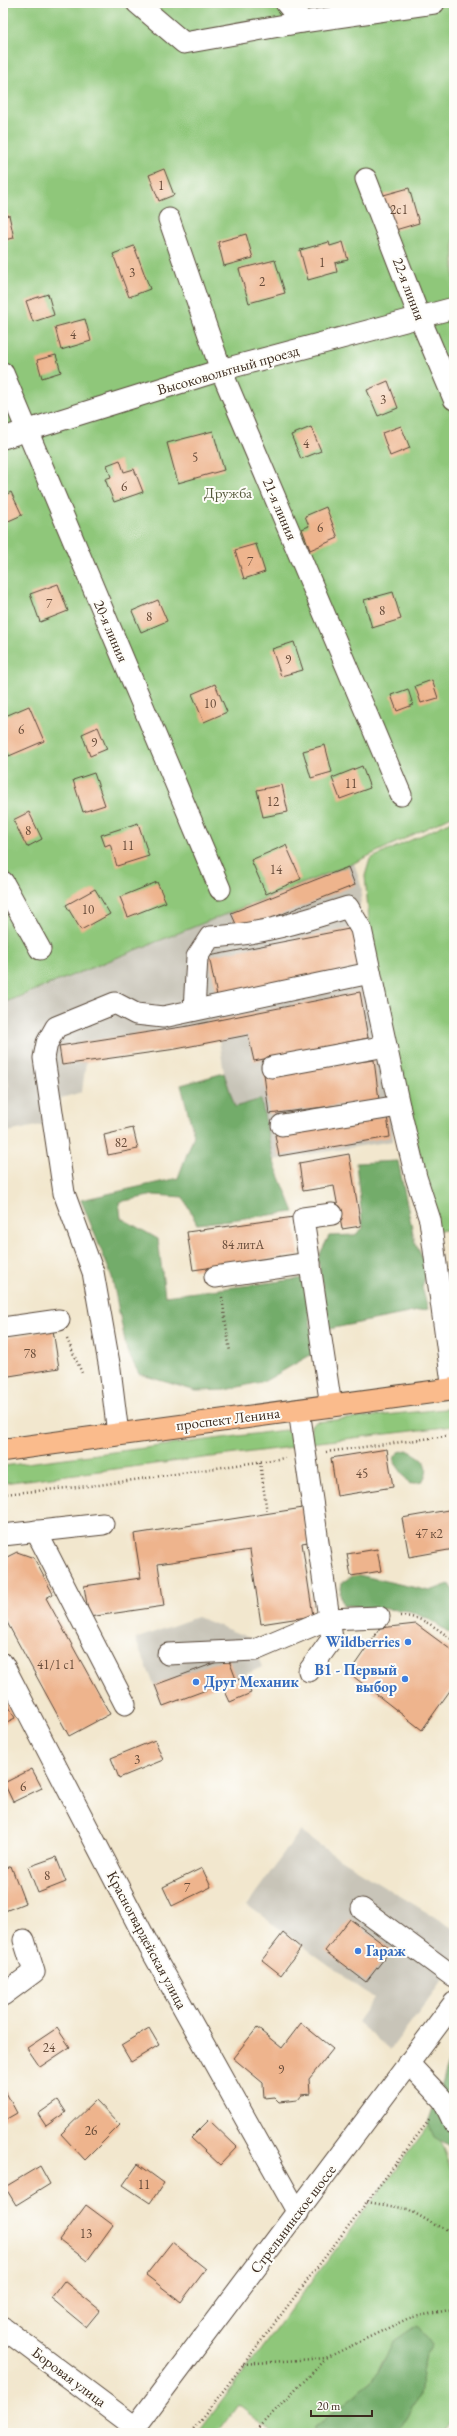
<svg xmlns="http://www.w3.org/2000/svg" width="457" height="2436" font-family="'EB Garamond',serif">
  <style>
    .industrial { fill: #c8c4b8 }
    .green { fill: #8fc77a; stroke: #65784c }
    .forest { fill: #73ac6a; stroke: #576b44 }
    .building { fill: #eeb48d }
    .lines { fill: none; stroke-linecap: round; stroke-linejoin: round }
    .minor-casing { stroke: #564638; stroke-width: 23 }
    .major-casing { stroke: #564638; stroke-width: 24 }
    .path { stroke: #564638; stroke-width: 2.5; stroke-dasharray: 1 3; stroke-linecap: butt }
    .minor { stroke: #fff; stroke-width: 21 }
    .major { stroke: #fabb8c; stroke-width: 22 }
    .shop-dot { fill: #3f7fe0; stroke: #fdfcf7; stroke-width: 1.5 }
    .labels { text-anchor: middle; stroke-width: 4; stroke-linejoin: round; paint-order: stroke }
    .number-label { font-size: 13px; fill: #684c3a }
    .street-label { font-size: 15px; fill: #3b2a1e; stroke: #fdfcf7 }
    .park-label { font-size: 15px; fill: #54593a; stroke: #fdfcf7 }
    .shop-label { font-size: 15px; font-weight: bold; fill: #366cbe; stroke: #fdfcf7; text-anchor: end }
  </style>
  <rect width="100%" height="100%" fill="#fdfcf7"/>
  <filter id="ink" filterUnits="userSpaceOnUse"><feTurbulence type="fractalNoise" baseFrequency=".025" numOctaves="2"/><feDisplacementMap in="SourceGraphic" scale="8" xChannelSelector="R" yChannelSelector="G"/><feConvolveMatrix kernelMatrix="1 2 1 2 8 2 1 2 1" color-interpolation-filters="sRGB"/></filter>
  <filter id="wash" filterUnits="userSpaceOnUse"><feTurbulence type="fractalNoise" baseFrequency=".012" numOctaves="4" result="noise"/><feDisplacementMap in="SourceGraphic" scale="16" xChannelSelector="R" yChannelSelector="G"/><feGaussianBlur stdDeviation="0.9" result="paint"/><feColorMatrix in="noise" values="0 0 0 0 0 0 0 0 0 0 0 0 0 0 0 0 0 1.4 0 .05"/><feComposite in="paint" operator="in"/></filter>
  <g filter="url(#wash)">
    <rect width="100%" height="100%" fill="#f2e7ce"/>
    <g class="industrial">
      <path d="M 354,863 L 362,889 L 357,928 L 392,1096 L 393,1141 L 273,1160 L 261,1099 L 235,1107 L 224,1073 L 219,1040 L 176,1049 L 86,1061 L 82,1092 L 61,1098 L 59,1111 L 61,1121 L 3,1133 L 3,1088 L 9,1086 L 3,1055 L 3,1003 Z"/>
      <path d="M 197,1617 L 257,1641 L 255,1650 L 262,1667 L 236,1679 L 163,1706 L 135,1639 Z"/>
      <path d="M 300,1831 L 335,1856 L 454,1929 L 454,1965 L 390,2050 L 357,2022 L 374,1998 L 247,1905 Z"/>
    </g>
    <g class="green">
      <path d="M 3,3 L 454,3 L 454,815 L 354,863 L 3,1003 Z"/>
      <path d="M 454,820 L 454,1229 L 438,1231 L 373,963 L 365,876 L 370,859 Z"/>
      <path d="M 454,1408 L 454,1426 L 311,1443 L 311,1425 L 316,1422 Z"/>
      <path d="M 285,1430 L 292,1434 L 292,1447 L 3,1483 L 3,1466 Z"/>
      <path d="M 432,2121 L 454,2176 L 454,2418 L 443,2433 L 397,2433 L 419,2396 L 424,2358 L 432,2345 L 383,2360 L 373,2381 L 313,2428 L 316,2433 L 274,2433 L 238,2405 L 217,2433 L 198,2433 Z"/>
    </g>
    <g class="forest">
      <path d="M 224,1073 L 235,1107 L 261,1099 L 273,1160 L 294,1212 L 197,1224 L 183,1197 L 154,1195 L 119,1202 L 121,1218 L 158,1239 L 165,1296 L 305,1278 L 314,1353 L 265,1381 L 225,1390 L 196,1391 L 139,1374 L 127,1351 L 112,1277 L 81,1200 L 178,1178 L 194,1135 L 181,1085 Z"/>
      <path d="M 398,1161 L 415,1243 L 428,1269 L 422,1287 L 428,1309 L 329,1329 L 318,1258 L 329,1236 L 355,1235 L 363,1228 L 356,1163 Z"/>
      <path d="M 407,1450 C 423,1458 433,1464 422,1482 L 410,1484 L 395,1463 L 394,1458 L 399,1452 Z"/>
      <path d="M 354,1574 L 430,1591 L 449,1584 L 454,1592 L 454,1631 L 450,1633 L 430,1620 L 409,1611 L 343,1605 L 340,1594 L 342,1583 Z"/>
      <path d="M 454,2045 L 454,2149 L 434,2137 L 428,2123 Z"/>
      <path d="M 417,2325 L 432,2345 L 424,2358 L 419,2396 L 398,2432 L 316,2433 L 313,2428 L 373,2381 L 394,2341 Z"/>
    </g>
    <g id="blocks">
      <g class="building">
        <path d="M 164,169 L 174,195 L 159,201 L 149,175 Z"/>
        <path d="M 409,188 L 419,223 L 392,231 L 380,196 Z"/>
        <path d="M 9,215 L 14,238 L 3,240 L 3,216 Z"/>
        <path d="M 246,234 L 253,258 L 224,266 L 218,242 Z"/>
        <path d="M 329,242 L 330,246 L 343,242 L 348,260 L 335,263 L 337,272 L 308,280 L 300,250 Z"/>
        <path d="M 134,246 L 150,289 L 129,297 L 113,254 Z"/>
        <path d="M 275,260 L 285,293 L 249,303 L 239,269 Z"/>
        <path d="M 48,294 L 54,315 L 33,322 L 26,301 Z"/>
        <path d="M 85,319 L 91,341 L 61,350 L 55,327 Z"/>
        <path d="M 56,355 L 61,372 L 42,378 L 37,360 Z"/>
        <path d="M 388,381 L 398,408 L 378,416 L 367,390 Z"/>
        <path d="M 401,426 L 410,448 L 390,456 L 382,433 Z"/>
        <path d="M 311,427 L 321,451 L 301,459 L 291,435 Z"/>
        <path d="M 213,431 L 224,470 L 178,483 L 167,443 Z"/>
        <path d="M 120,460 L 124,472 L 134,469 L 143,492 L 114,502 L 105,479 L 111,477 L 107,465 Z"/>
        <path d="M 11,492 L 22,515 L 4,523 L 3,496 Z"/>
        <path d="M 326,507 L 338,538 L 310,550 L 302,529 L 309,526 L 305,516 Z"/>
        <path d="M 256,544 L 265,572 L 244,579 L 235,550 Z"/>
        <path d="M 58,584 L 68,611 L 40,622 L 30,594 Z"/>
        <path d="M 393,592 L 401,619 L 372,628 L 364,600 Z"/>
        <path d="M 158,600 L 167,621 L 141,632 L 132,611 Z"/>
        <path d="M 294,642 L 303,670 L 281,676 L 272,649 Z"/>
        <path d="M 432,680 L 438,698 L 421,703 L 415,686 Z"/>
        <path d="M 215,684 L 227,712 L 204,722 L 192,694 Z"/>
        <path d="M 408,689 L 413,705 L 397,711 L 391,695 Z"/>
        <path d="M 29,706 L 44,741 L 9,756 L 3,743 L 3,717 Z"/>
        <path d="M 98,727 L 107,749 L 90,756 L 82,734 Z"/>
        <path d="M 325,745 L 332,772 L 311,778 L 303,751 Z"/>
        <path d="M 362,766 L 370,788 L 340,799 L 332,778 Z"/>
        <path d="M 94,773 L 105,805 L 83,812 L 73,780 Z"/>
        <path d="M 282,785 L 288,812 L 263,817 L 257,790 Z"/>
        <path d="M 29,812 L 42,839 L 27,847 L 13,820 Z"/>
        <path d="M 138,823 L 149,856 L 117,866 L 110,844 L 105,846 L 101,835 Z"/>
        <path d="M 286,845 L 301,879 L 266,894 L 251,860 Z"/>
        <path d="M 348,867 L 355,885 L 262,922 L 236,924 L 231,913 Z"/>
        <path d="M 157,882 L 166,902 L 128,917 L 120,897 Z"/>
        <path d="M 95,889 L 110,914 L 81,930 L 66,905 Z"/>
        <path d="M 354,928 L 362,967 L 217,996 L 209,956 Z"/>
        <path d="M 360,992 L 368,1038 L 254,1061 L 248,1035 L 176,1049 L 62,1065 L 59,1046 L 188,1026 Z"/>
        <path d="M 374,1060 L 379,1100 L 269,1114 L 264,1074 Z"/>
        <path d="M 387,1116 L 390,1137 L 279,1156 L 275,1135 Z"/>
        <path d="M 133,1128 L 138,1149 L 108,1155 L 104,1135 Z"/>
        <path d="M 349,1154 L 361,1226 L 342,1229 L 334,1186 L 303,1191 L 299,1163 Z"/>
        <path d="M 294,1217 L 299,1255 L 193,1270 L 187,1232 Z"/>
        <path d="M 53,1330 L 59,1368 L 3,1377 L 3,1338 Z"/>
        <path d="M 387,1449 L 393,1487 L 337,1496 L 331,1458 Z"/>
        <path d="M 303,1508 L 308,1542 L 302,1543 L 313,1616 L 261,1624 L 250,1550 L 158,1564 L 164,1606 L 89,1617 L 84,1586 L 141,1578 L 134,1534 Z"/>
        <path d="M 454,1509 L 454,1549 L 409,1557 L 402,1518 Z"/>
        <path d="M 377,1549 L 381,1571 L 351,1576 L 347,1554 Z"/>
        <path d="M 17,1552 L 34,1558 L 53,1594 L 46,1598 L 110,1714 L 69,1736 L 3,1615 L 3,1559 Z"/>
        <path d="M 416,1624 L 454,1652 L 454,1685 L 422,1730 L 349,1673 L 380,1628 Z"/>
        <path d="M 228,1658 L 236,1679 L 163,1706 L 155,1685 Z"/>
        <path d="M 244,1677 L 251,1693 L 230,1702 L 223,1687 Z"/>
        <path d="M 5,1699 L 15,1718 L 3,1724 L 3,1700 Z"/>
        <path d="M 155,1740 L 163,1760 L 119,1778 L 111,1758 Z"/>
        <path d="M 32,1769 L 42,1788 L 13,1802 L 4,1783 Z"/>
        <path d="M 56,1857 L 66,1882 L 38,1893 L 28,1867 Z"/>
        <path d="M 11,1866 L 25,1903 L 5,1911 L 3,1869 Z"/>
        <path d="M 202,1868 L 211,1887 L 172,1906 L 163,1887 Z"/>
        <path d="M 350,1919 L 391,1950 L 366,1982 L 325,1951 Z"/>
        <path d="M 283,1933 L 301,1948 L 281,1975 L 262,1960 Z"/>
        <path d="M 301,2023 L 333,2049 L 309,2079 L 310,2094 L 301,2095 L 297,2100 L 279,2102 L 274,2097 L 264,2098 L 263,2083 L 233,2058 L 257,2028 L 282,2048 Z"/>
        <path d="M 57,2028 L 70,2047 L 40,2067 L 27,2048 Z"/>
        <path d="M 149,2028 L 159,2045 L 131,2062 L 121,2045 Z"/>
        <path d="M 3,2087 L 17,2113 L 3,2121 Z"/>
        <path d="M 58,2100 L 66,2112 L 46,2126 L 38,2114 Z"/>
        <path d="M 96,2100 L 120,2125 L 85,2160 L 61,2134 Z"/>
        <path d="M 209,2120 L 237,2147 L 220,2165 L 191,2138 Z"/>
        <path d="M 138,2164 L 164,2183 L 150,2203 L 123,2185 Z"/>
        <path d="M 40,2166 L 50,2184 L 16,2205 L 5,2187 Z"/>
        <path d="M 86,2205 L 113,2225 L 87,2261 L 60,2240 Z"/>
        <path d="M 172,2242 L 206,2269 L 181,2302 L 146,2275 Z"/>
        <path d="M 64,2281 L 100,2310 L 86,2327 L 51,2298 Z"/>
      </g>
    </g>
  </g>
  <g filter="url(#ink)">
    <use href="#blocks" fill-opacity="0" stroke="#564638" stroke-width="1"/>
    <g class="lines">
      <g class="minor-casing">
        <g id="minor">
          <path d="M 137,3 L 184,43 L 302,22 L 434,3"/>
          <path d="M 286,3 L 302,22"/>
          <path d="M 366,179 L 419,316 L 454,399"/>
          <path d="M 169,219 L 221,370 L 401,795"/>
          <path d="M 3,373 L 220,889"/>
          <path d="M 3,438 L 221,370 L 454,308"/>
          <path d="M 3,882 L 40,949"/>
          <path d="M 194,1010 L 197,957 L 210,937 C 260,935 301,922 348,907 L 361,929 L 399,1106 L 416,1177 L 430,1220 L 453,1390"/>
          <path d="M 272,1067 L 386,1046"/>
          <path d="M 282,1125 L 399,1106"/>
          <path d="M 215,1277 L 310,1263"/>
          <path d="M 3,1328 L 59,1320"/>
          <path d="M 331,1406 L 303,1218 L 332,1214"/>
          <path d="M 299,1410 L 332,1639 L 309,1671"/>
          <path d="M 118,1434 L 110,1369 L 93,1272 L 64,1193 L 44,1058 L 47,1043 L 56,1027 L 115,1003 L 136,1014 L 163,1017 L 370,973"/>
          <path d="M 36,1531 L 125,1704"/>
          <path d="M 3,1535 L 103,1524"/>
          <path d="M 168,1654 L 255,1650 L 328,1619 L 379,1617"/>
          <path d="M 3,1664 L 150,1948 L 298,2213"/>
          <path d="M 362,1909 L 454,1977"/>
          <path d="M 3,1995 L 34,1972 L 24,1940"/>
          <path d="M 408,2063 L 443,2100 L 454,2123"/>
          <path d="M 3,2328 L 135,2427"/>
          <path d="M 131,2433 L 454,2003"/>
        </g>
      </g>
      <g class="major-casing">
        <path id="major" d="M 3,1450 L 454,1389"/>
      </g>
      <g class="path">
        <path d="M 222,1297 L 230,1352"/>
        <path d="M 67,1339 L 82,1373"/>
        <path d="M 326,1452 L 454,1435"/>
        <path d="M 260,1462 L 267,1513"/>
        <path d="M 3,1494 L 99,1485 L 285,1458"/>
        <path d="M 400,1616 C 423,1616 436,1628 454,1641"/>
        <path d="M 454,1748 L 452,1766 L 454,1767"/>
        <path d="M 367,2202 L 408,2209 L 435,2225 L 454,2232"/>
        <path d="M 243,2364 L 326,2358 L 409,2318 L 454,2309"/>
        <path d="M 191,2433 L 430,2119"/>
        <path d="M 253,2433 L 326,2359"/>
        <path d="M 446,2433 L 454,2423"/>
      </g>
      <use href="#minor" class="minor"/>
      <use href="#major" class="major"/>
    </g>
  </g>
  <g class="shop-dot">
    <circle cx="408" cy="1642" r="4"/>
    <circle cx="405" cy="1679" r="4"/>
    <circle cx="196" cy="1682" r="4"/>
    <circle cx="358" cy="1951" r="4"/>
  </g>
  <g class="labels">
    <g class="number-label">
      <text x="161" y="190">1</text>
      <text x="399" y="214">2с1</text>
      <text x="322" y="267">1</text>
      <text x="132" y="277">3</text>
      <text x="262" y="286">2</text>
      <text x="73" y="339">4</text>
      <text x="383" y="404">3</text>
      <text x="306" y="448">4</text>
      <text x="195" y="462">5</text>
      <text x="124" y="491">6</text>
      <text x="320" y="532">6</text>
      <text x="250" y="566">7</text>
      <text x="49" y="608">7</text>
      <text x="382" y="615">8</text>
      <text x="149" y="621">8</text>
      <text x="288" y="664">9</text>
      <text x="210" y="708">10</text>
      <text x="21" y="734">6</text>
      <text x="94" y="747">9</text>
      <text x="351" y="788">11</text>
      <text x="273" y="806">12</text>
      <text x="28" y="835">8</text>
      <text x="128" y="850">11</text>
      <text x="276" y="874">14</text>
      <text x="88" y="914">10</text>
      <text x="121" y="1147">82</text>
      <text x="243" y="1249">84 литА</text>
      <text x="30" y="1358">78</text>
      <text x="362" y="1478">45</text>
      <text x="429" y="1538">47 к2</text>
      <text x="56" y="1669">41/1 с1</text>
      <text x="137" y="1764">3</text>
      <text x="23" y="1791">6</text>
      <text x="47" y="1880">8</text>
      <text x="187" y="1892">7</text>
      <text x="49" y="2052">24</text>
      <text x="281" y="2074">9</text>
      <text x="91" y="2135">26</text>
      <text x="144" y="2189">11</text>
      <text x="86" y="2238">13</text>
    </g>
    <g class="street-label">
      <text transform="translate(409 289) rotate(69)" y="5">22-я линия</text>
      <text transform="translate(228 370) rotate(-16)" y="5">Высоковольтный проезд</text>
      <text transform="translate(280 509) rotate(67)" y="5">21-я линия</text>
      <text transform="translate(111 631) rotate(67)" y="5">20-я линия</text>
      <text transform="translate(228 1419) rotate(-7)" y="5">проспект Ленина</text>
      <text transform="translate(147 1940) rotate(62)" y="5">Красногвардейская улица</text>
      <text transform="translate(293 2219) rotate(-53)" y="5">Стрельнинское шоссе</text>
      <text transform="translate(69 2377) rotate(37)" y="5">Боровая улица</text>
    </g>
    <g class="park-label">
      <text x="228" y="498">Дружба</text>
    </g>
    <g class="shop-label">
      <text x="400" y="1647">Wildberries</text>
      <text x="397" y="1675">В1 - Первый<tspan x="397" dy="17">выбор</tspan></text>
      <text x="204" y="1687" text-anchor="start">Друг Механик</text>
      <text x="366" y="1956" text-anchor="start">Гараж</text>
    </g>
  </g>
  <rect width="457" height="2436" fill="none" stroke="#fdfcf7" stroke-width="16"/>
  <path d="M311 2410v6h61v-6" fill="none" stroke="#3b2a1e" stroke-width="2"/>
  <text x="317" y="2410" font-size="12" fill="#3b2a1e" stroke="#fdfcf7" stroke-width="3" paint-order="stroke">20 m</text>
</svg>
